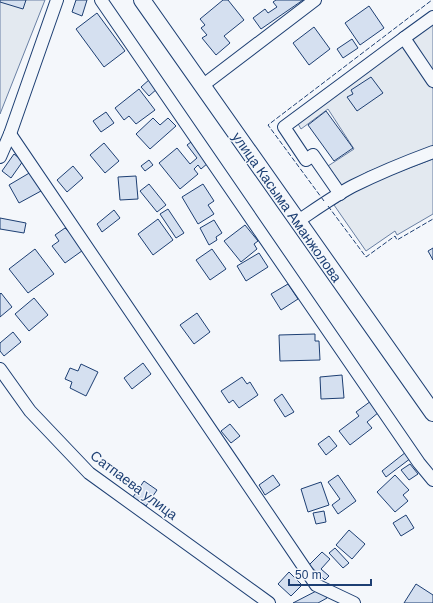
<svg xmlns="http://www.w3.org/2000/svg" width="433" height="603" font-family="Helvetica,sans-serif">
  <style>
    .green { fill: #e3e9f0; stroke: #687fa3 }
    .building { fill: #d5e0f0; stroke: #1d3f73 }
    .lines { fill: none; stroke-linecap: round; stroke-linejoin: round }
    .minor-casing { stroke: #1d3f73; stroke-width: 14 }
    .major-casing { stroke: #1d3f73; stroke-width: 18 }
    .minor { stroke: #f4f7fb; stroke-width: 12 }
    .major { stroke: #f4f7fb; stroke-width: 16 }
    .fence { stroke: #1d3f73; stroke-width: 1; stroke-dasharray: 5 2; stroke-linecap: butt }
    .labels { text-anchor: middle; stroke-width: 3; stroke-linejoin: round; paint-order: stroke }
    .street-label { font-size: 14px; fill: #1d3f73; stroke: #f4f7fb }
  </style>
  <rect width="100%" height="100%" fill="#f4f7fb"/>
  <g class="green">
    <path d="M 0,0 L 45,0 L 0,114 Z"/>
    <path d="M 433,21 L 433,73 L 409,38 Z"/>
    <path d="M 401,45 L 433,89 L 433,148 L 367,172 L 343,187 L 328,166 L 354,149 L 328,109 L 301,129 L 297,122 Z"/>
    <path d="M 433,159 L 433,214 L 397,235 L 395,231 L 366,251 L 334,205 L 367,184 Z"/>
  </g>
  <g class="building">
    <path d="M 0,0 L 26,0 L 23,9 L 0,2 Z"/>
    <path d="M 76,0 L 87,0 L 82,16 L 72,12 Z"/>
    <path d="M 223,0 L 228,0 L 244,20 L 224,36 L 230,43 L 216,55 L 202,38 L 207,35 L 201,28 L 205,25 L 200,19 Z"/>
    <path d="M 276,0 L 303,0 L 261,29 L 253,18 L 265,9 L 268,13 L 277,7 L 273,2 Z"/>
    <path d="M 369,6 L 384,28 L 360,45 L 345,23 Z"/>
    <path d="M 97,13 L 125,51 L 104,67 L 76,29 Z"/>
    <path d="M 314,27 L 330,49 L 309,65 L 293,43 Z"/>
    <path d="M 352,39 L 358,48 L 343,58 L 337,49 Z"/>
    <path d="M 371,77 L 383,93 L 357,111 L 347,97 L 353,94 L 351,90 Z"/>
    <path d="M 150,79 L 158,88 L 149,96 L 141,87 Z"/>
    <path d="M 139,89 L 155,110 L 136,124 L 129,116 L 124,120 L 115,108 Z"/>
    <path d="M 326,111 L 353,148 L 334,161 L 308,125 Z"/>
    <path d="M 106,112 L 114,123 L 101,132 L 93,121 Z"/>
    <path d="M 153,118 L 160,125 L 168,118 L 176,126 L 150,149 L 136,134 Z"/>
    <path d="M 191,142 L 208,163 L 201,169 L 198,165 L 194,169 L 198,174 L 180,189 L 159,163 L 177,148 L 190,164 L 197,158 L 187,145 Z"/>
    <path d="M 104,143 L 119,161 L 105,173 L 90,155 Z"/>
    <path d="M 14,154 L 23,161 L 11,178 L 2,171 Z"/>
    <path d="M 149,160 L 153,165 L 145,171 L 141,166 Z"/>
    <path d="M 73,166 L 83,178 L 67,192 L 57,180 Z"/>
    <path d="M 31,172 L 41,191 L 19,203 L 9,185 Z"/>
    <path d="M 136,176 L 138,199 L 120,200 L 118,177 Z"/>
    <path d="M 149,184 L 166,205 L 157,212 L 140,191 Z"/>
    <path d="M 203,184 L 214,201 L 208,205 L 214,214 L 198,224 L 182,197 Z"/>
    <path d="M 168,209 L 184,233 L 176,238 L 160,214 Z"/>
    <path d="M 114,210 L 120,218 L 102,232 L 97,224 Z"/>
    <path d="M 0,218 L 26,223 L 24,233 L 0,229 Z"/>
    <path d="M 158,219 L 173,240 L 153,255 L 138,234 Z"/>
    <path d="M 214,220 L 222,233 L 216,237 L 217,240 L 209,245 L 200,228 Z"/>
    <path d="M 245,225 L 258,241 L 254,244 L 257,249 L 241,262 L 224,241 Z"/>
    <path d="M 65,228 L 69,232 L 72,230 L 86,248 L 65,263 L 52,246 L 59,241 L 55,235 Z"/>
    <path d="M 433,248 L 433,260 L 428,251 Z"/>
    <path d="M 35,249 L 54,274 L 28,293 L 9,269 Z"/>
    <path d="M 212,249 L 226,269 L 210,280 L 196,260 Z"/>
    <path d="M 259,253 L 268,267 L 246,281 L 237,266 Z"/>
    <path d="M 288,284 L 298,299 L 281,310 L 271,294 Z"/>
    <path d="M 1,293 L 12,307 L 0,317 L 0,294 Z"/>
    <path d="M 34,298 L 48,315 L 29,331 L 15,314 Z"/>
    <path d="M 197,313 L 210,332 L 194,344 L 180,325 Z"/>
    <path d="M 13,332 L 21,342 L 4,356 L 0,351 L 0,343 Z"/>
    <path d="M 315,334 L 315,341 L 319,341 L 320,360 L 280,361 L 279,335 Z"/>
    <path d="M 143,363 L 151,374 L 132,389 L 124,378 Z"/>
    <path d="M 81,364 L 98,372 L 86,396 L 70,388 L 72,382 L 65,379 L 70,368 L 78,371 Z"/>
    <path d="M 342,375 L 344,398 L 321,399 L 320,377 Z"/>
    <path d="M 242,377 L 247,384 L 250,382 L 258,395 L 239,408 L 233,400 L 229,403 L 221,391 Z"/>
    <path d="M 282,394 L 294,412 L 285,417 L 274,400 Z"/>
    <path d="M 371,401 L 379,412 L 367,422 L 372,428 L 350,445 L 339,431 L 359,416 L 356,412 Z"/>
    <path d="M 230,424 L 240,436 L 231,443 L 221,431 Z"/>
    <path d="M 329,436 L 337,446 L 326,455 L 318,444 Z"/>
    <path d="M 406,452 L 411,458 L 386,477 L 382,471 Z"/>
    <path d="M 410,464 L 418,474 L 409,480 L 401,470 Z"/>
    <path d="M 273,475 L 280,485 L 265,495 L 259,485 Z"/>
    <path d="M 338,475 L 356,501 L 338,514 L 332,505 L 340,499 L 328,482 Z"/>
    <path d="M 395,475 L 409,490 L 403,495 L 408,501 L 395,512 L 377,492 Z"/>
    <path d="M 144,481 L 157,490 L 146,506 L 133,497 Z"/>
    <path d="M 321,482 L 329,505 L 308,512 L 301,489 Z"/>
    <path d="M 324,511 L 326,522 L 316,524 L 313,513 Z"/>
    <path d="M 406,515 L 414,528 L 401,536 L 393,523 Z"/>
    <path d="M 349,530 L 365,544 L 352,559 L 336,545 Z"/>
    <path d="M 335,548 L 349,563 L 343,568 L 329,553 Z"/>
    <path d="M 322,552 L 330,559 L 321,569 L 329,576 L 325,580 L 309,565 Z"/>
    <path d="M 289,572 L 302,585 L 291,596 L 278,584 Z"/>
    <path d="M 416,584 L 433,595 L 433,603 L 404,603 Z"/>
    <path d="M 322,588 L 327,598 L 318,603 L 293,603 Z"/>
  </g>
  <g class="lines">
    <g class="minor-casing">
      <g id="minor">
        <path d="M 101,0 L 419,463 L 433,480"/>
        <path d="M 404,38 L 433,17"/>
        <path d="M 202,86 L 315,0"/>
        <path d="M 10,134 L 316,585 L 354,603"/>
        <path d="M 0,157 L 10,134 L 57,0"/>
        <path d="M 340,194 L 313,155 L 306,160 L 284,127 L 404,38 L 433,81"/>
        <path d="M 298,221 C 316,209 334,196 353,186 C 379,173 406,162 433,152"/>
        <path d="M 0,369 L 30,411 L 89,473 L 269,603"/>
      </g>
    </g>
    <g class="major-casing">
      <path id="major" d="M 142,0 L 433,413"/>
    </g>
    <use href="#minor" class="minor"/>
    <use href="#major" class="major"/>
    <g class="fence">
      <path d="M 324,201 L 268,125 L 432,0"/>
      <path d="M 328,206 L 366,257 L 395,236 L 397,240 L 433,219"/>
    </g>
  </g>
  <g class="labels">
    <g class="street-label">
      <text transform="translate(287 207) rotate(55)" y="5">улица Касыма Аманжолова</text>
      <text transform="translate(134 485) rotate(37)" y="5">Сатпаева улица</text>
    </g>
  </g>
  <path d="M289 579v6h82v-6" fill="none" stroke="#1d3f73" stroke-width="2"/>
  <text x="295" y="579" font-size="12" fill="#1d3f73" stroke="#f4f7fb" stroke-width="3" paint-order="stroke">50 m</text>
</svg>
